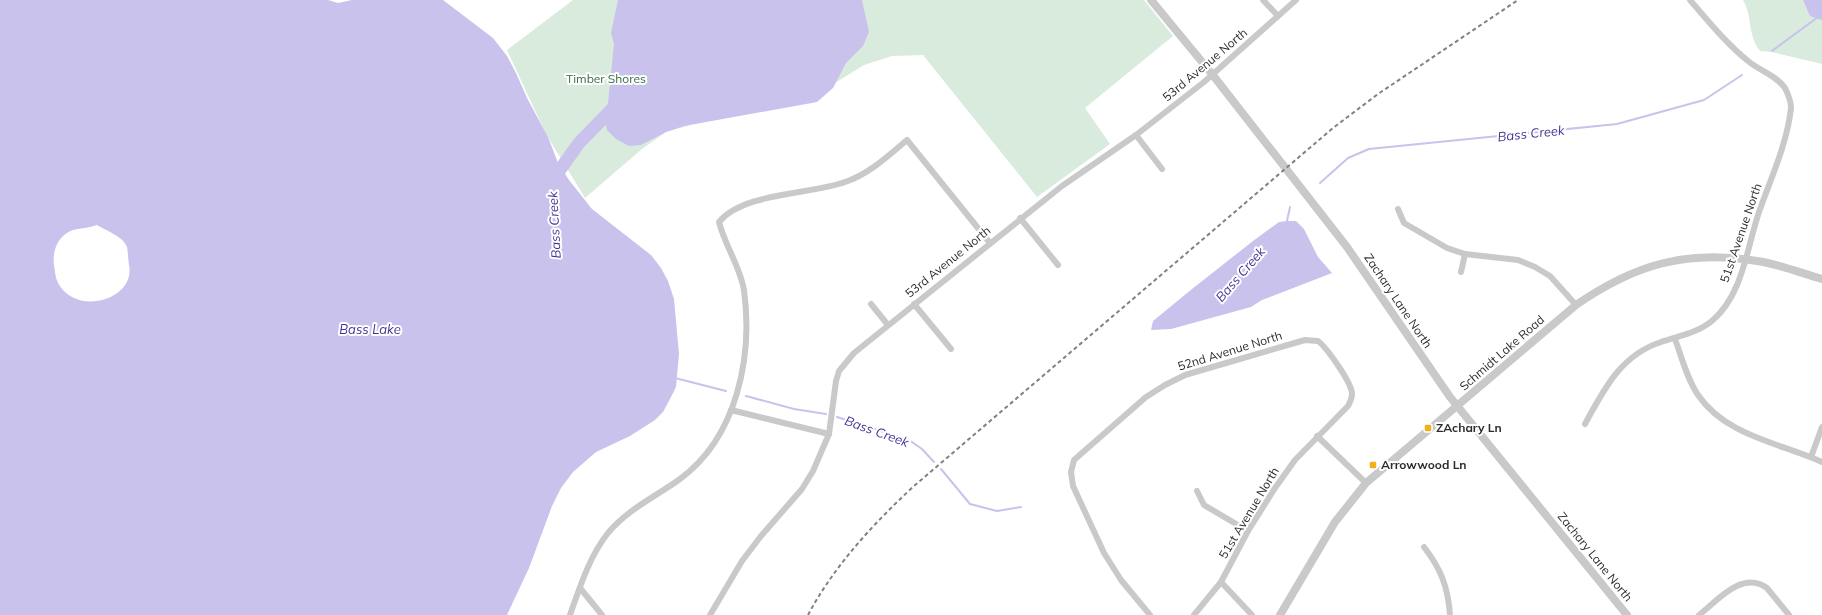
<svg xmlns="http://www.w3.org/2000/svg" width="1822" height="615" font-family="Mulish,sans-serif">
  <style>
    .green { fill: #d8ebdc }
    .water { fill: #c8c2ed; fill-rule: evenodd }
    .lines { fill: none; stroke-linecap: round; stroke-linejoin: round }
    .stream { stroke: #c8c2ed; stroke-width: 2 }
    .river { stroke: #c8c2ed; stroke-width: 13 }
    .minor { stroke: #c9c9c9; stroke-width: 6 }
    .tertiary { stroke: #c9c9c9; stroke-width: 8 }
    .rail { stroke: #818181; stroke-width: 2; stroke-dasharray: 4 3; stroke-linecap: butt }
    .poi-dot { fill: #f3b01e; stroke: #fff; stroke-width: 1.5 }
    .labels { text-anchor: middle; stroke-width: 4; stroke-linejoin: round; paint-order: stroke }
    .street-label { font-size: 12px; fill: #2c2c2c; stroke: #fff }
    .park-label { font-size: 12px; fill: #366b46; stroke: #fff }
    .poi-label { font-size: 12px; font-weight: bold; fill: #2c2c2c; stroke: #fff; text-anchor: start }
    .water-label { font-size: 13px; font-style: italic; fill: #423494; stroke: #fff }
  </style>
  <rect width="100%" height="100%" fill="#fff"/>
  <g class="green">
    <path d="M 573,0 L 1144,0 L 1173,36 L 1085,108 L 1110,144 L 1037,197 L 923,55 L 892,56 L 864,65 L 835,83 L 819,100 L 694,124 L 666,132 L 642,149 L 585,198 L 546,134 L 507,50 Z"/>
    <path d="M 1743,0 L 1822,0 L 1822,64 L 1772,52 L 1760,51 C 1747,34 1753,17 1743,0 Z"/>
  </g>
  <g class="water">
    <path d="M 0,0 L 328,0 L 338,3 L 352,0 L 443,0 L 493,38 L 507,56 L 516,73 L 527,98 L 548,137 L 558,163 L 569,180 L 592,209 L 651,255 L 661,268 L 668,281 L 674,299 L 679,354 L 676,387 L 671,397 L 663,412 L 655,420 L 630,436 L 596,452 L 573,472 L 561,488 L 552,506 L 529,568 L 507,615 L 0,615 ZM 97,225 C 105,230 124,237 127,247 C 128,252 128,259 129,265 C 136,300 76,317 58,283 C 55,277 55,271 54,265 C 52,251 58,235 73,230 C 81,228 89,228 97,225 Z"/>
    <path d="M 618,0 L 862,0 L 869,32 L 863,46 L 846,63 L 833,88 L 817,102 L 684,126 L 666,132 L 641,145 L 629,146 L 616,139 L 607,130 L 603,112 L 608,104 L 614,44 L 611,33 Z"/>
    <path d="M 1803,0 L 1822,0 L 1822,20 L 1810,16 Z"/>
    <path d="M 1287,221 L 1296,221 L 1304,229 L 1318,257 L 1332,273 L 1262,300 L 1251,307 L 1171,329 L 1151,330 L 1153,321 L 1192,289 L 1253,241 L 1279,222 Z"/>
  </g>
  <g class="lines">
    <g class="stream">
      <path d="M 1772,51 L 1822,14"/>
      <path d="M 1320,183 L 1348,158 L 1369,149 L 1617,124 L 1704,100 L 1742,75"/>
      <path d="M 1287,221 L 1290,207"/>
      <path d="M 675,378 L 726,391"/>
      <path d="M 746,396 L 794,409 L 826,414"/>
      <path d="M 837,417 L 909,440 L 922,449 L 934,462"/>
      <path d="M 941,469 L 970,504 L 997,511 L 1021,507"/>
    </g>
    <path class="river" d="M 552,181 L 579,143 L 616,105"/>
    <g class="minor">
      <path d="M 1263,0 L 1278,16"/>
      <path d="M 1136,135 L 1162,169"/>
      <path d="M 1398,209 L 1404,223 L 1447,248 L 1465,254 L 1518,260 L 1535,267 L 1550,276 L 1576,305"/>
      <path d="M 1020,218 L 1058,265"/>
      <path d="M 1461,272 L 1465,254"/>
      <path d="M 871,304 L 888,325"/>
      <path d="M 914,304 L 951,349"/>
      <path d="M 1675,339 C 1682,358 1687,379 1698,395 C 1726,436 1780,443 1822,462"/>
      <path d="M 731,410 L 829,434"/>
      <path d="M 1585,424 C 1604,389 1621,355 1661,342 C 1679,336 1698,333 1713,320 C 1743,294 1747,247 1759,212 C 1771,178 1787,144 1791,108 C 1791,102 1788,94 1785,88 C 1776,75 1760,71 1748,61 C 1727,44 1708,21 1690,0"/>
      <path d="M 1317,436 L 1366,483"/>
      <path d="M 1811,457 L 1822,427"/>
      <path d="M 1197,491 L 1204,505 L 1248,531"/>
      <path d="M 1424,547 C 1441,569 1448,587 1450,615"/>
      <path d="M 1221,582 L 1252,615"/>
      <path d="M 580,588 L 602,615"/>
      <path d="M 570,615 C 580,587 589,557 608,533 C 628,509 655,497 680,479 C 737,437 753,357 744,290 C 740,266 725,246 719,222 C 744,192 810,195 845,182 C 869,174 888,156 907,140 L 990,243"/>
      <path d="M 710,615 L 742,561 L 761,536 L 802,489 L 813,471 L 829,434 L 836,381 L 839,371 L 854,353 L 1062,186 L 1136,135 L 1204,82 L 1296,0"/>
      <path d="M 1150,615 L 1121,580 L 1104,553 L 1073,486 L 1071,472 L 1074,460 L 1146,397 L 1165,385 L 1185,375 L 1305,340 L 1318,341 C 1327,348 1352,383 1352,394 C 1352,399 1350,402 1348,406 L 1295,460 L 1275,488 L 1248,531 L 1221,582 L 1194,615"/>
      <path d="M 1699,615 C 1717,601 1742,570 1767,588 L 1789,615"/>
    </g>
    <g class="tertiary">
      <path d="M 1151,0 L 1212,74 L 1347,247 L 1450,397 L 1627,615"/>
      <path d="M 1280,615 L 1335,522 L 1366,483 L 1576,305 C 1634,265 1686,249 1757,261 C 1779,264 1801,273 1822,279"/>
    </g>
    <path class="rail" d="M 808,615 C 834,566 873,524 914,486 L 1333,128 L 1378,94 L 1518,0"/>
  </g>
  <g class="poi-dot">
    <rect x="1424" y="424" width="8" height="8" rx="2"/>
    <rect x="1369" y="461" width="8" height="8" rx="2"/>
  </g>
  <g class="labels">
    <g class="street-label">
      <text transform="translate(1205 65) rotate(-40)" y="4">53rd Avenue North</text>
      <text transform="translate(1741 233) rotate(-71)" y="4">51st Avenue North</text>
      <text transform="translate(948 262) rotate(-39)" y="4">53rd Avenue North</text>
      <text transform="translate(1398 301) rotate(56)" y="4">Zachary Lane North</text>
      <text transform="translate(1230 351) rotate(-17)" y="4">52nd Avenue North</text>
      <text transform="translate(1502 353) rotate(-41)" y="4">Schmidt Lake Road</text>
      <text transform="translate(1249 513) rotate(-59)" y="4">51st Avenue North</text>
      <text transform="translate(1595 557) rotate(51)" y="4">Zachary Lane North</text>
    </g>
    <g class="park-label">
      <text x="606" y="83">Timber Shores</text>
    </g>
    <g class="poi-label">
      <text x="1436" y="432">ZAchary Ln</text>
      <text x="1381" y="469">Arrowwood Ln</text>
    </g>
    <g class="water-label">
      <text transform="translate(1531 133) rotate(-6)" y="5">Bass Creek</text>
      <text transform="translate(554 225) rotate(-93)" y="5">Bass Creek</text>
      <text transform="translate(1240 274) rotate(-49)" y="5">Bass Creek</text>
      <text x="370" y="334">Bass Lake</text>
      <text transform="translate(877 431) rotate(20)" y="5">Bass Creek</text>
    </g>
  </g>
</svg>
